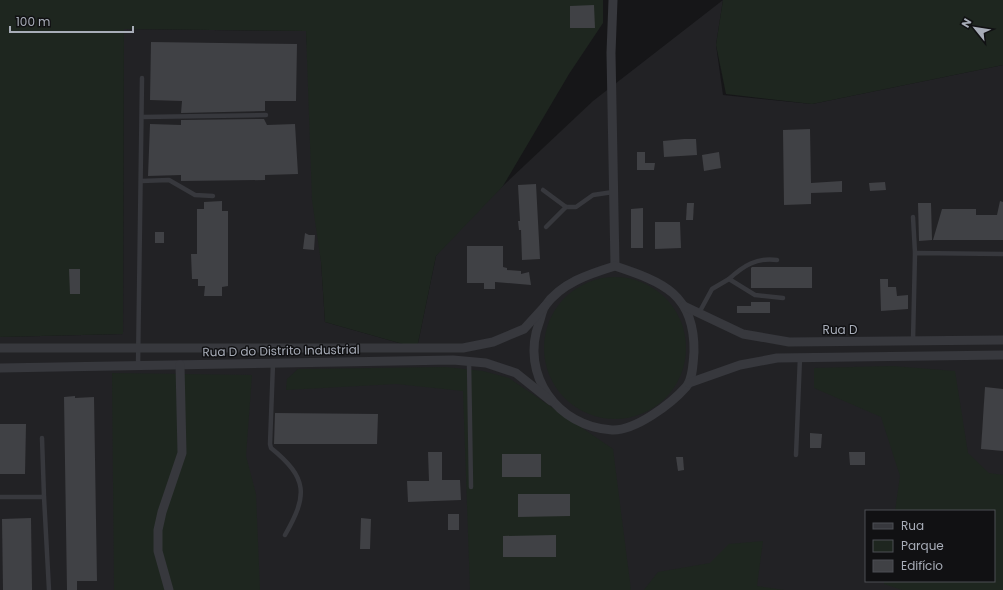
<svg xmlns="http://www.w3.org/2000/svg" width="1003" height="590" font-family="Poppins,sans-serif">
  <style>
    .built { fill: #222225; fill-rule: evenodd }
    .green { fill: #1e261f }
    .building { fill: #404145 }
    .lines { fill: none; stroke-linecap: round; stroke-linejoin: round }
    .service { stroke: #37383d; stroke-width: 4.5 }
    .minor { stroke: #37383d; stroke-width: 9 }
    .labels { text-anchor: middle; stroke-width: 3; stroke-linejoin: round; paint-order: stroke }
    .street-label { font-size: 12px; fill: #a8adb8; stroke: #111113 }
  </style>
  <rect width="100%" height="100%" fill="#161618"/>
  <path class="built" d="M 723,0 L 716,45 L 723,95 L 812,104 L 1003,65 L 1003,590 L 0,590 L 0,337 L 123,334 L 124,29 L 306,31 L 325,322 L 417,348 L 436,256 L 454,232 L 593,101 ZM 866,511 L 994,511 L 994,581 L 866,581 Z"/>
  <g class="green">
    <path d="M 0,0 L 603,0 L 603,23 L 569,74 L 503,186 L 436,256 L 417,348 L 325,322 L 321,262 L 312,200 L 306,31 L 124,29 L 123,334 L 0,337 Z"/>
    <path d="M 723,0 L 1003,0 L 1003,65 L 812,104 L 726,94 L 716,45 Z"/>
    <circle cx="615" cy="348" r="71"/>
    <path d="M 892,366 L 955,371 L 968,453 L 989,473 L 1003,475 L 1003,590 L 902,590 L 884,584 L 884,581 L 994,581 L 994,511 L 895,511 L 900,476 L 881,417 L 814,388 L 814,368 Z"/>
    <path d="M 445,367 L 483,371 L 509,378 L 613,449 L 631,590 L 470,590 L 463,391 L 396,384 L 286,390 L 287,379 L 298,369 Z"/>
    <path d="M 112,373 L 252,375 L 246,456 L 256,494 L 260,590 L 114,590 Z"/>
    <path d="M 763,541 L 757,586 L 784,590 L 644,590 L 658,572 L 710,563 L 729,544 Z"/>
  </g>
  <g class="building">
    <path d="M 594,5 L 595,28 L 570,28 L 570,6 Z"/>
    <path d="M 151,42 L 297,44 L 296,101 L 265,101 L 265,111 L 181,113 L 182,101 L 150,100 Z"/>
    <path d="M 264,119 L 267,125 L 295,124 L 298,174 L 265,175 L 265,180 L 181,181 L 181,175 L 148,176 L 150,124 L 181,125 L 181,120 Z"/>
    <path d="M 810,129 L 811,183 L 842,181 L 842,192 L 811,193 L 811,204 L 784,205 L 783,130 Z"/>
    <path d="M 684,139 L 696,139 L 697,155 L 664,157 L 663,141 Z"/>
    <path d="M 637,152 L 645,152 L 645,163 L 655,163 L 654,170 L 637,170 Z"/>
    <path d="M 719,152 L 721,168 L 704,171 L 702,155 Z"/>
    <path d="M 885,182 L 886,190 L 870,191 L 869,183 Z"/>
    <path d="M 536,184 L 540,259 L 522,260 L 521,230 L 519,230 L 518,221 L 520,221 L 518,185 Z"/>
    <path d="M 222,201 L 222,211 L 228,211 L 228,286 L 222,287 L 222,296 L 204,296 L 205,286 L 198,286 L 198,279 L 192,279 L 191,254 L 197,254 L 197,209 L 204,209 L 204,202 Z"/>
    <path d="M 1000,201 L 1003,202 L 1003,240 L 933,240 L 942,209 L 976,209 L 976,215 L 997,215 Z"/>
    <path d="M 687,203 L 694,203 L 693,220 L 686,220 Z"/>
    <path d="M 918,203 L 931,203 L 932,240 L 919,241 Z"/>
    <path d="M 643,208 L 643,248 L 631,248 L 631,209 Z"/>
    <path d="M 655,222 L 680,222 L 681,248 L 655,249 Z"/>
    <rect x="155" y="232" width="9" height="11"/>
    <path d="M 305,233 L 309,235 L 315,235 L 314,250 L 303,249 Z"/>
    <path d="M 467,246 L 503,246 L 503,267 L 507,268 L 507,270 L 521,271 L 521,274 L 529,272 L 531,285 L 495,282 L 495,289 L 484,289 L 484,283 L 467,283 Z"/>
    <path d="M 752,267 L 812,267 L 812,288 L 751,288 L 751,268 Z"/>
    <path d="M 69,269 L 80,269 L 80,294 L 70,294 Z"/>
    <path d="M 880,279 L 888,279 L 888,287 L 896,287 L 897,296 L 908,295 L 908,309 L 881,311 Z"/>
    <path d="M 751,302 L 770,302 L 770,313 L 737,313 L 737,306 L 751,306 Z"/>
    <path d="M 985,387 L 1003,389 L 1003,451 L 981,449 Z"/>
    <path d="M 75,396 L 75,398 L 94,397 L 97,581 L 77,581 L 77,590 L 67,590 L 64,397 Z"/>
    <path d="M 275,413 L 378,414 L 377,444 L 274,444 Z"/>
    <path d="M 0,424 L 26,424 L 25,474 L 0,474 Z"/>
    <path d="M 810,433 L 822,434 L 821,448 L 810,448 Z"/>
    <path d="M 428,452 L 442,452 L 442,480 L 460,480 L 461,500 L 408,502 L 407,481 L 429,481 Z"/>
    <path d="M 849,452 L 865,452 L 865,465 L 850,465 Z"/>
    <rect x="502" y="454" width="39" height="23"/>
    <path d="M 676,457 L 683,457 L 684,470 L 678,471 Z"/>
    <path d="M 518,494 L 570,494 L 570,516 L 518,517 Z"/>
    <rect x="448" y="514" width="11" height="16"/>
    <path d="M 31,518 L 32,590 L 3,590 L 2,519 Z"/>
    <path d="M 361,518 L 371,519 L 370,549 L 360,549 Z"/>
    <path d="M 556,535 L 556,557 L 503,557 L 503,536 Z"/>
  </g>
  <g class="lines">
    <g class="service">
      <path d="M 142,117 L 266,115"/>
      <path d="M 141,181 L 169,180 L 195,195 L 213,196"/>
      <path d="M 543,190 L 566,207 L 576,207 L 593,195 L 613,192"/>
      <path d="M 913,217 L 915,253"/>
      <path d="M 546,227 L 566,207"/>
      <path d="M 729,279 C 743,266 757,257 777,260"/>
      <path d="M 699,313 L 712,289 L 729,279 L 755,295 L 783,298"/>
      <path d="M 913,341 L 915,253 L 1003,254"/>
      <path d="M 469,361 L 471,487"/>
      <path d="M 273,363 L 270,444 L 271,448 C 308,478 308,495 285,535"/>
      <path d="M 138,367 L 142,78"/>
      <path d="M 796,455 L 800,357"/>
      <path d="M 0,497 L 44,497 L 42,438"/>
      <path d="M 44,497 L 49,590"/>
    </g>
    <g class="minor">
      <path d="M 613,0 L 611,53 L 615,266"/>
      <path d="M 615,266 C 663,282 695,294 694,352 C 693,363 693,379 686,387 C 671,404 635,431 612,430 C 557,427 520,374 539,323 C 541,318 542,310 545,306 C 561,283 589,274 615,266 Z"/>
      <path d="M 684,306 L 743,334 L 789,342 L 1003,340"/>
      <path d="M 0,348 L 463,348 L 493,342 L 524,329 L 545,306"/>
      <path d="M 0,368 L 453,360 L 486,363 L 516,373 L 551,401"/>
      <path d="M 689,383 L 740,365 L 777,358 L 1003,355"/>
      <path d="M 169,590 L 158,551 L 158,530 L 162,512 L 182,453 L 180,365"/>
    </g>
  </g>
  <g class="labels">
    <g class="street-label">
      <text x="840" y="334">Rua D</text>
      <text transform="translate(281 351) rotate(-1)" y="4">Rua D do Distrito Industrial</text>
    </g>
  </g>
  <rect x="865" y="510" width="130" height="72" fill="#111113" stroke="#4d4f55"/>
  <rect x="873" y="523" width="20" height="6" fill="#37383d" stroke="#4d4f55"/>
  <text x="901" y="530" font-size="12" fill="#a8adb8">Rua</text>
  <rect x="873" y="540" width="20" height="12" fill="#1e261f" stroke="#4d4f55"/>
  <text x="901" y="550" font-size="12" fill="#a8adb8">Parque</text>
  <rect x="873" y="560" width="20" height="12" fill="#404145" stroke="#4d4f55"/>
  <text x="901" y="570" font-size="12" fill="#a8adb8">Edifício</text>
  <g transform="translate(975 28) rotate(300)" stroke="#111113" stroke-width="3" paint-order="stroke">
  <path d="M0-3L7 15L0 10L-7 15Z" fill="#a8adb8"/>
  <text y="-6" font-size="11" font-weight="bold" text-anchor="middle" fill="#a8adb8">N</text>
  </g>
  <path d="M10 26v6h123v-6" fill="none" stroke="#a8adb8" stroke-width="2"/>
  <text x="16" y="26" font-size="12" fill="#a8adb8" stroke="#111113" stroke-width="3" paint-order="stroke">100 m</text>
</svg>
